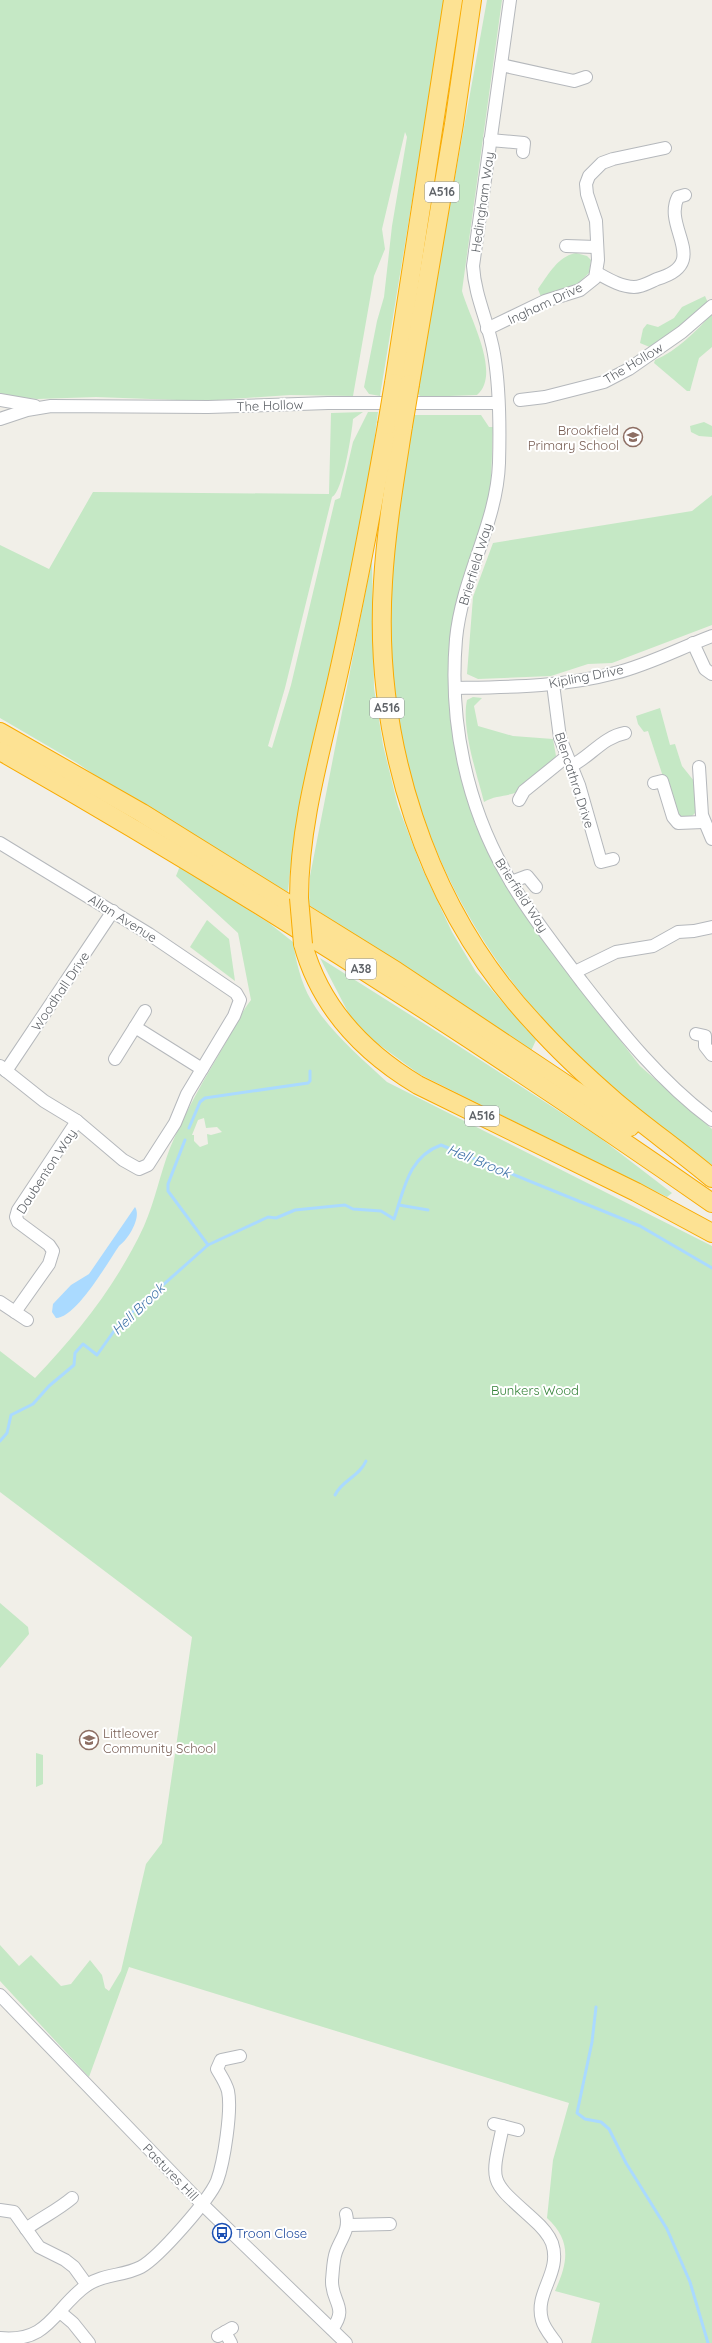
<svg xmlns="http://www.w3.org/2000/svg" width="712" height="2343" font-family="Quicksand,sans-serif">
  <style>
    .green { fill: #c5e8c5; fill-rule: evenodd }
    .water { fill: #aadaff }
    .lines { fill: none; stroke-linecap: round; stroke-linejoin: round }
    .stream { stroke: #aadaff; stroke-width: 3 }
    .minor-casing { stroke: #b5b8bc; stroke-width: 14 }
    .highway-casing { stroke: #f9ab00; stroke-width: 20 }
    .minor { stroke: #fff; stroke-width: 12 }
    .highway { stroke: #fde293; stroke-width: 18 }
    .highway-bridge-casing { stroke: #f9ab00; stroke-width: 20; stroke-linecap: butt }
    .highway-bridge { stroke: #fde293; stroke-width: 18 }
    .labels { text-anchor: middle; stroke-width: 4; stroke-linejoin: round; paint-order: stroke }
    .shield { fill: #fff; stroke: #8f9295; stroke-width: 1 }
    .shield-label { font-size: 12px; font-weight: bold; fill: #5f6368 }
    .street-label { font-size: 13px; fill: #5f6368; stroke: #fff }
    .education-label { font-size: 13px; fill: #785e54; stroke: #fff; text-anchor: end }
    .park-label { font-size: 13px; fill: #348238; stroke: #fff }
    .transit-label { font-size: 13px; fill: #164399; stroke: #fff; text-anchor: start }
    .water-label { font-size: 14px; font-style: italic; fill: #4174aa; stroke: #fff }
  </style>
  <rect width="100%" height="100%" fill="#f1efe8"/>
  <g class="green">
    <path d="M 0,0 L 445,0 L 380,396 L 369,394 L 364,387 L 377,321 L 384,297 L 392,226 L 407,137 L 405,132 L 382,229 L 385,249 L 374,276 L 353,396 L 290,395 L 204,401 L 96,397 L 37,399 L 0,395 Z"/>
    <path d="M 487,0 L 502,0 L 462,291 C 469,317 502,374 477,395 L 421,397 L 416,392 Z"/>
    <path d="M 576,253 L 587,256 L 591,260 L 589,273 L 575,286 L 541,297 L 538,289 C 548,275 558,256 576,253 Z"/>
    <path d="M 705,296 L 709,305 L 652,348 L 640,343 L 643,329 L 647,324 L 658,327 L 674,318 L 682,307 Z"/>
    <path d="M 712,314 L 712,347 L 699,358 L 690,391 L 687,391 L 654,363 L 655,360 C 678,350 695,332 712,314 Z"/>
    <path d="M 363,412 L 353,419 C 352,432 343,492 332,497 L 285,688 L 268,746 L 272,748 L 291,685 L 335,500 L 340,498 L 353,442 L 368,412 L 378,412 C 369,484 357,555 341,626 C 322,714 296,802 288,892 L 173,828 L 77,763 L 0,718 L 0,545 L 49,569 L 93,492 L 329,494 L 331,413 Z"/>
    <path d="M 414,415 L 481,415 L 489,427 L 493,427 L 491,482 L 488,503 L 456,602 L 450,647 L 449,691 L 453,738 L 468,801 L 475,824 L 503,881 L 536,931 L 640,1066 L 712,1129 L 712,1165 C 669,1133 624,1103 585,1065 C 497,978 432,874 405,752 C 401,737 396,721 394,705 C 387,648 389,589 394,531 C 397,492 407,453 414,415 Z"/>
    <path d="M 704,422 L 712,426 L 712,437 L 699,436 L 691,432 L 690,426 Z"/>
    <path d="M 712,495 L 712,625 L 612,663 L 588,664 L 551,676 L 478,679 L 467,674 L 473,597 L 493,543 L 692,511 Z"/>
    <path d="M 372,559 L 374,688 L 383,745 L 398,806 L 421,866 L 452,932 L 476,972 L 536,1040 L 531,1051 L 309,905 L 310,876 Z"/>
    <path d="M 473,697 L 482,698 L 474,706 L 478,726 L 513,736 L 553,739 L 556,756 C 546,770 533,784 517,792 C 506,797 495,795 484,802 C 477,774 461,728 467,700 Z"/>
    <path d="M 660,708 L 670,745 L 675,744 L 682,766 L 694,781 L 696,812 L 690,818 L 680,818 L 675,813 L 648,731 L 644,732 L 638,724 L 636,716 Z"/>
    <path d="M 180,866 L 269,923 L 293,942 C 296,961 301,983 311,1000 C 328,1030 362,1059 387,1082 L 712,1246 L 712,2343 L 591,2343 L 600,2303 L 555,2291 C 568,2262 572,2241 547,2218 L 553,2160 L 569,2103 L 129,1967 L 89,2077 L 0,1981 L 0,1945 L 19,1966 L 31,1955 L 61,1986 L 71,1984 L 90,1960 L 102,1975 L 105,1988 L 109,1991 L 121,1971 L 146,1864 L 162,1843 L 192,1637 L 0,1492 L 0,1351 L 35,1378 C 79,1332 117,1284 144,1226 C 155,1201 160,1174 170,1148 C 185,1112 205,1078 225,1044 C 233,1029 241,1013 251,1000 L 238,933 L 176,876 ZM 204,1118 L 206,1128 L 217,1127 L 222,1132 L 211,1135 L 207,1134 L 208,1144 L 200,1147 L 194,1141 L 194,1135 L 192,1135 L 198,1120 Z"/>
    <path d="M 207,920 L 229,939 L 235,981 L 190,947 Z"/>
    <path d="M 320,958 L 431,1028 L 599,1137 L 672,1193 L 667,1197 L 419,1074 L 370,1038 L 351,1018 Z"/>
    <path d="M 0,1603 L 28,1627 L 29,1634 L 0,1668 Z"/>
    <path d="M 36,1753 L 43,1755 L 43,1784 L 36,1787 Z"/>
  </g>
  <path class="water" d="M 135,1207 C 142,1217 128,1240 119,1246 C 108,1262 76,1318 56,1318 L 52,1312 L 53,1304 L 71,1285 L 89,1274 Z"/>
  <g class="lines">
    <g class="stream">
      <path d="M 189,1128 L 200,1102 L 205,1098 L 308,1083 L 310,1081 L 310,1071"/>
      <path d="M 185,1140 L 168,1184 L 168,1191 L 208,1245 L 268,1217 L 276,1218 L 295,1210 L 345,1205 L 353,1209 L 381,1211 L 394,1219 C 404,1190 408,1157 441,1145 L 640,1226 L 712,1268"/>
      <path d="M 399,1205 L 428,1210"/>
      <path d="M 0,1441 L 7,1433 L 11,1415 L 33,1404 L 49,1386 L 74,1365 L 75,1353 L 83,1344 L 97,1355 L 119,1324 L 208,1245"/>
      <path d="M 335,1495 C 342,1480 359,1477 366,1461"/>
      <path d="M 596,2007 L 592,2042 L 577,2113 L 585,2119 L 601,2122 L 609,2129 L 626,2163 L 667,2229 L 690,2282 L 708,2343"/>
    </g>
    <g class="minor-casing">
      <g id="minor">
        <path d="M 510,0 L 473,266 C 475,298 489,323 494,354 C 500,389 500,428 499,463 C 497,523 462,577 456,639 C 449,721 466,805 508,877 C 529,914 557,948 582,982 C 621,1032 661,1082 712,1120"/>
        <path d="M 501,65 L 574,81 L 586,77"/>
        <path d="M 490,140 L 524,143 L 523,152"/>
        <path d="M 566,246 L 596,247"/>
        <path d="M 597,273 C 608,279 621,287 634,287 C 642,287 650,282 657,279 C 712,263 662,228 678,197 L 685,195"/>
        <path d="M 487,329 L 545,301 L 580,290 L 595,278 L 598,260 L 596,221 L 587,194 L 586,184 L 589,176 L 602,163 L 613,159 L 665,148"/>
        <path d="M 0,400 L 35,406"/>
        <path d="M 520,400 L 545,397 L 604,382 L 629,369 L 682,332 L 712,306"/>
        <path d="M 0,419 L 27,410 L 51,406 L 208,407 L 328,403 L 497,403"/>
        <path d="M 693,643 L 705,669 L 712,674"/>
        <path d="M 553,684 L 560,738 L 579,785 L 601,862 L 613,859"/>
        <path d="M 455,688 C 509,687 563,687 615,673 C 648,665 680,648 712,636"/>
        <path d="M 571,766 C 590,757 603,737 625,733"/>
        <path d="M 699,767 L 702,815 L 712,839"/>
        <path d="M 654,783 L 662,781 L 673,817 L 678,823 L 703,822"/>
        <path d="M 519,800 L 524,791 L 566,757"/>
        <path d="M 0,843 L 149,934 L 236,993 L 240,1000 L 234,1016 L 187,1094 L 175,1123 L 148,1165 L 139,1169 L 123,1160 L 77,1121 L 44,1101 L 0,1066"/>
        <path d="M 511,882 L 527,876 L 536,887"/>
        <path d="M 575,972 L 616,952 L 653,946 L 678,932 L 694,931 L 712,927"/>
        <path d="M 135,1027 L 202,1069"/>
        <path d="M 696,1034 L 705,1036 L 705,1046 L 712,1055"/>
        <path d="M 115,1059 L 145,1011"/>
        <path d="M 6,1071 L 113,911"/>
        <path d="M 0,1302 L 27,1320"/>
        <path d="M 15,1312 L 49,1264 L 53,1251 L 49,1245 L 18,1222 L 16,1217 L 18,1210 L 77,1121"/>
        <path d="M 0,1995 L 202,2204 L 346,2343"/>
        <path d="M 494,2124 L 518,2130"/>
        <path d="M 503,2126 C 490,2185 489,2179 533,2219 C 541,2226 548,2233 552,2243 C 562,2273 534,2292 542,2320 C 544,2328 551,2336 556,2343"/>
        <path d="M 0,2210 L 14,2212 L 39,2247 L 65,2260 L 74,2267 L 87,2285"/>
        <path d="M 349,2225 L 390,2224"/>
        <path d="M 26,2229 C 41,2218 58,2210 72,2198"/>
        <path d="M 60,2312 L 73,2323 L 89,2343"/>
        <path d="M 332,2329 C 349,2307 331,2302 332,2280 C 333,2271 333,2260 336,2252 C 341,2238 350,2230 346,2214"/>
        <path d="M 225,2332 L 231,2343"/>
        <path d="M 218,2336 L 232,2328"/>
        <path d="M 0,2338 C 50,2343 54,2308 87,2285 C 103,2274 124,2276 141,2267 C 159,2257 209,2200 217,2181 C 224,2162 232,2110 228,2091 C 226,2083 221,2076 217,2069 L 221,2060 L 240,2056"/>
      </g>
    </g>
    <g class="highway-casing">
      <g id="highway">
        <path d="M 394,383 L 453,0"/>
        <path d="M 410,384 L 454,124 L 472,0"/>
        <path d="M 403,426 C 395,478 386,530 383,582 C 373,739 425,907 534,1023 C 559,1051 587,1077 616,1102 C 647,1128 681,1152 712,1178"/>
        <path d="M 0,732 L 142,813 L 396,971 L 630,1127"/>
        <path d="M 0,751 C 244,890 481,1042 712,1203"/>
        <path d="M 299,898 C 299,825 321,751 337,680 C 356,596 372,510 387,425"/>
        <path d="M 303,944 C 320,1007 363,1052 418,1085 L 636,1192 L 712,1233"/>
      </g>
    </g>
    <use href="#minor" class="minor"/>
    <use href="#highway" class="highway"/>
    <g class="highway-bridge-casing">
      <g id="highway-bridge">
        <path d="M 387,425 L 394,383"/>
        <path d="M 403,426 L 410,384"/>
        <path d="M 299,898 L 303,944"/>
      </g>
    </g>
    <use href="#highway-bridge" class="highway-bridge"/>
  </g>
  <defs>
    <g id="school-ring" transform="scale(1)"><circle r="9.5" fill="#fff" stroke="#8d6e63" stroke-width="1.5"/><path d="M0-5L7-2L0 1L-7-2ZM-4 1L0 2.5L4 1V4Q0 6-4 4Z" fill="#8d6e63"/></g>
    <g id="bus-ring" transform="scale(1)"><circle r="9.5" fill="#fff" stroke="#1a4fb4" stroke-width="1.5"/><path d="M-5-6H5V4H4V6H2V4H-2V6H-4V4H-5ZM-3.5-4V0h7V-4ZM-3.5 1.2v1.5H-2V1.2ZM2 1.2v1.5H3.5V1.2Z" fill="#1a4fb4"/></g>
  </defs>
  <g fill-rule="evenodd">
    <use href="#school-ring" x="633" y="437"/>
    <use href="#school-ring" x="89" y="1740"/>
    <use href="#bus-ring" x="222" y="2233"/>
  </g>
  <g class="labels">
    <g class="shield">
      <rect x="425" y="182" width="34" height="20" rx="3"/>
      <rect x="370" y="698" width="34" height="20" rx="3"/>
      <rect x="346" y="959" width="30" height="20" rx="3"/>
      <rect x="465" y="1106" width="34" height="20" rx="3"/>
    </g>
    <g class="shield-label">
      <text x="442" y="196">A516</text>
      <text x="387" y="712">A516</text>
      <text x="361" y="973">A38</text>
      <text x="482" y="1120">A516</text>
    </g>
    <g class="street-label">
      <text transform="translate(482 202) rotate(-82)" y="5">Hedingham Way</text>
      <text transform="translate(545 303) rotate(-25)" y="5">Ingham Drive</text>
      <text transform="translate(633 363) rotate(-31)" y="5">The Hollow</text>
      <text transform="translate(270 405) rotate(-2)" y="5">The Hollow</text>
      <text transform="translate(475 564) rotate(-73)" y="5">Brierfield Way</text>
      <text transform="translate(586 676) rotate(-11)" y="5">Kipling Drive</text>
      <text transform="translate(575 780) rotate(72)" y="5">Blencathra Drive</text>
      <text transform="translate(522 895) rotate(57)" y="5">Brierfield Way</text>
      <text transform="translate(123 918) rotate(32)" y="5">Allan Avenue</text>
      <text transform="translate(60 991) rotate(-56)" y="5">Woodhall Drive</text>
      <text transform="translate(46 1171) rotate(-57)" y="5">Daubenton Way</text>
      <text transform="translate(171 2172) rotate(46)" y="5">Pastures Hill</text>
    </g>
    <g class="education-label">
      <text x="619" y="435">Brookfield<tspan x="619" dy="15">Primary School</tspan></text>
      <text x="103" y="1738" text-anchor="start">Littleover<tspan x="103" dy="15">Community School</tspan></text>
    </g>
    <g class="park-label">
      <text x="535" y="1395">Bunkers Wood</text>
    </g>
    <g class="transit-label">
      <text x="236" y="2238">Troon Close</text>
    </g>
    <g class="water-label">
      <text transform="translate(479 1161) rotate(22)" y="5">Hell Brook</text>
      <text transform="translate(138 1309) rotate(-44)" y="5">Hell Brook</text>
    </g>
  </g>
</svg>
